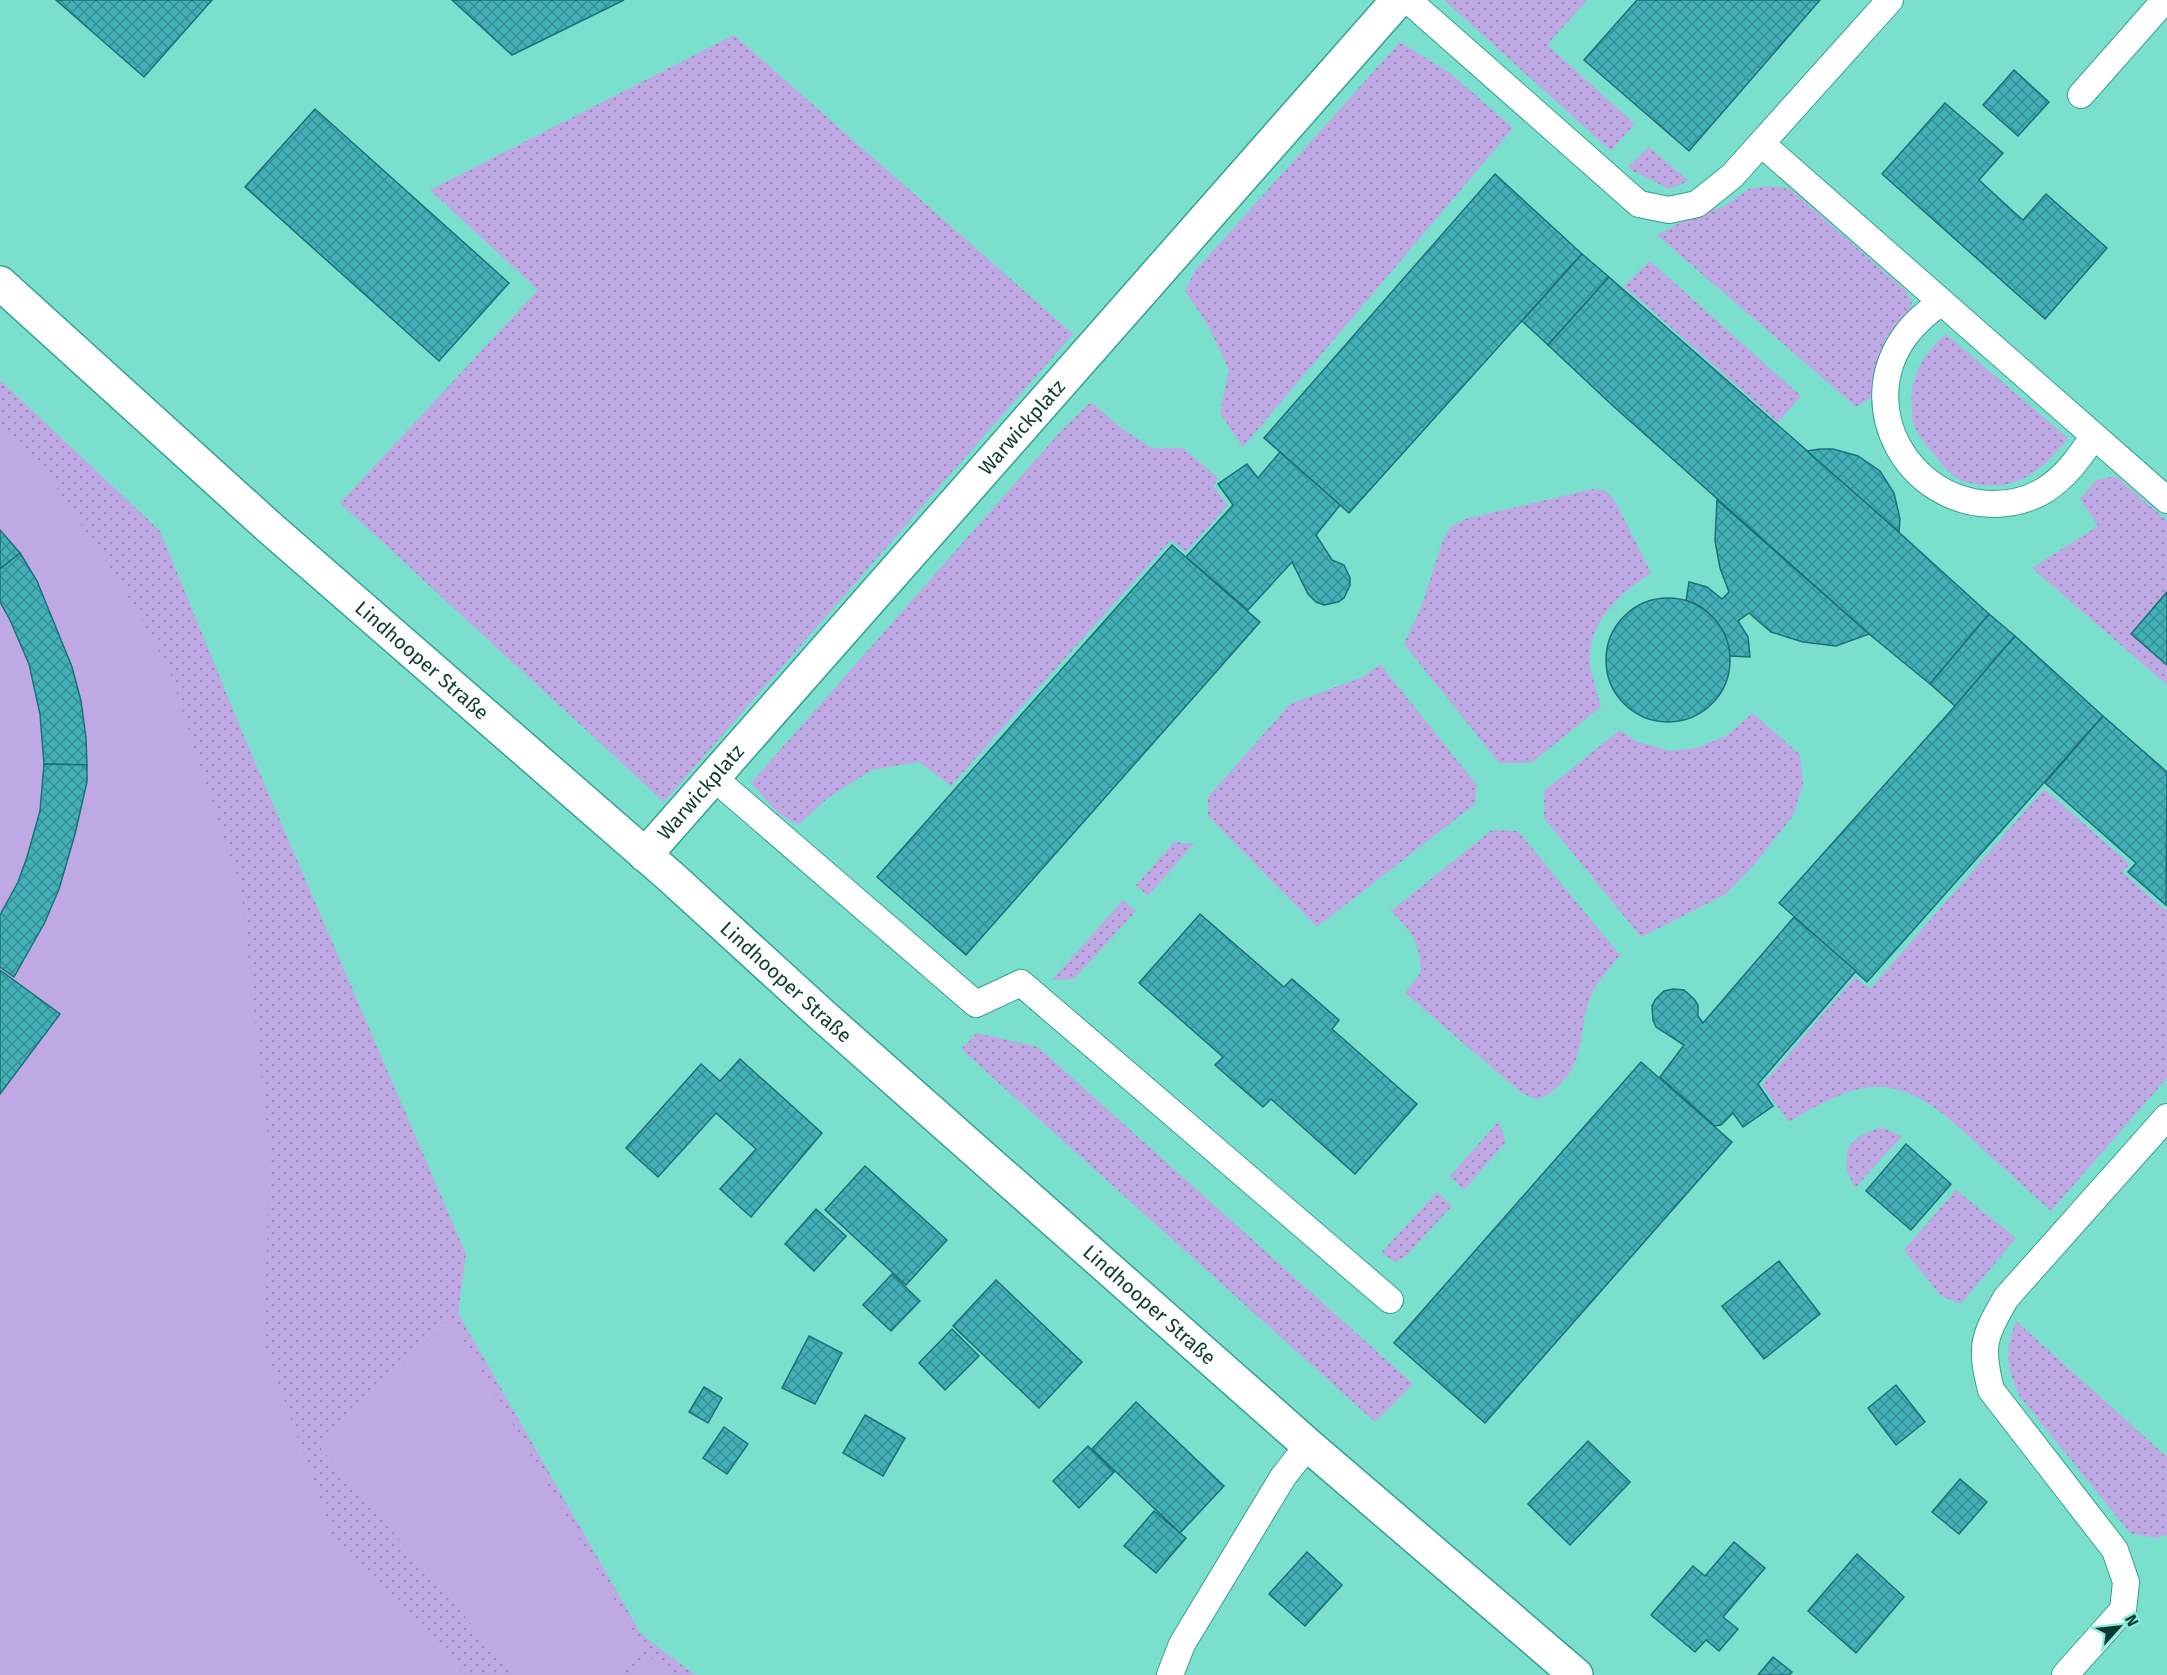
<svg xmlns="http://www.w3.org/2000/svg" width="2167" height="1675" font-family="'Fira Sans',sans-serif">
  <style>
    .grass { fill: url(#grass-dots) }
    .park { fill: #bfa9e4 }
    .building { fill: url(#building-cross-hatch); stroke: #1a7278; stroke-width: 1.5 }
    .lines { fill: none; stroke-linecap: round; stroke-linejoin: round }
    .lane-casing { stroke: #36a091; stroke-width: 28 }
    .street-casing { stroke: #36a091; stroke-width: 36 }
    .secondary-casing { stroke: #36a091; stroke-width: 36 }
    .lane { stroke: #fff; stroke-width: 26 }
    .street { stroke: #fff; stroke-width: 33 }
    .secondary { stroke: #fff; stroke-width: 33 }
    .labels { text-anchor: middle; stroke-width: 5; stroke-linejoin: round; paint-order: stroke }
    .street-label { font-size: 20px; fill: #0c3932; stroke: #87ecda }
  </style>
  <defs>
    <pattern id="grass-dots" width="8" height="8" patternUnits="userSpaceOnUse" patternTransform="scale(1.5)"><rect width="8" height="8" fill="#bfa9e4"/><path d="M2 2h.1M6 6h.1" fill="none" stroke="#9a8bb9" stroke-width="1.8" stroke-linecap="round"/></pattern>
    <pattern id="building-cross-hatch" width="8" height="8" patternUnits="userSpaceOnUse" patternTransform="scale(1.5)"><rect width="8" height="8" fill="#43b0b8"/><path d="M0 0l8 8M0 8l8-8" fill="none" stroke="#369096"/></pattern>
  </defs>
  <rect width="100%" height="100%" fill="#7adfcd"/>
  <g class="grass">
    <path d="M 1444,0 L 1587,0 L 1547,45 L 1635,124 L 1611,151 Z"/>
    <path d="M 734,35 L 1073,334 L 664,802 L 340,503 L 538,290 L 430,190 Z"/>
    <path d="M 1400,42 L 1450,73 L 1513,128 L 1243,447 L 1220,413 L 1229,370 L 1209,327 L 1185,291 L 1195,271 Z"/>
    <path d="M 1649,147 L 1689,181 L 1669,189 L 1627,168 Z"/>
    <path d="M 1769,186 L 1790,189 L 1905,290 L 1912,302 L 1908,315 L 1886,338 L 1872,397 L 1856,407 L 1657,235 L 1687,219 L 1725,206 L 1748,189 Z"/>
    <path d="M 1650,261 L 1801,396 L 1778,422 L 1624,286 Z"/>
    <path d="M 1946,334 L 2068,438 C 2045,469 2016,492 1976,484 C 1971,483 1963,482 1958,479 C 1949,474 1940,462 1933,453 C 1926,445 1919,437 1915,427 C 1912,422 1912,415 1912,409 C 1909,377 1923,354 1946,334 Z"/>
    <path d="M 0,380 L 160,531 L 246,741 L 466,1254 L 458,1313 L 641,1634 L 695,1675 L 0,1675 Z"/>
    <path d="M 1091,402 L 1124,430 L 1152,448 L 1183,448 L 1218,478 L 1213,486 L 1228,505 L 1186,552 L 1171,540 L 951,786 L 919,762 L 872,770 L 829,797 L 798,825 L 779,814 L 751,783 L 1062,430 Z"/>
    <path d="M 2116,476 L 2167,521 L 2167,685 L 2032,568 L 2098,526 L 2080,499 L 2096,480 Z"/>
    <path d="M 1593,489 L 1606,491 L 1615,501 L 1651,573 C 1618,595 1583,626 1591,671 C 1594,683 1598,695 1601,707 L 1531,763 L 1499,763 L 1404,644 L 1422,605 L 1444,537 L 1451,527 L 1465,519 Z"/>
    <path d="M 1380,664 L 1477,785 L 1475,804 L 1317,927 L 1208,816 L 1208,797 L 1290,704 L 1363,677 Z"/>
    <path d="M 1753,713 L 1800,755 L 1803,784 L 1793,816 L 1754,865 L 1726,894 L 1641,937 L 1544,818 L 1544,791 L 1620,730 L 1635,741 L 1670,751 L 1696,748 L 1726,736 Z"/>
    <path d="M 2044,789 L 2130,864 L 2122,872 L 2165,910 L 2167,909 L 2167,1078 L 2051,1211 C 2031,1193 2010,1174 1990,1156 C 1960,1129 1925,1090 1883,1087 C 1852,1084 1815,1107 1789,1122 L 1762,1085 L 1855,977 L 1870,989 Z"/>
    <path d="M 1492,830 L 1518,831 L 1620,955 C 1611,967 1593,986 1589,1001 C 1578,1033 1585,1064 1555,1089 C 1539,1102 1535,1101 1518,1090 L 1405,993 L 1421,972 C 1419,939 1413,934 1391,911 Z"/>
    <path d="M 1174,842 L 1194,844 L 1148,896 L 1136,885 Z"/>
    <path d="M 1123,900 L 1136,911 L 1074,979 L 1052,980 Z"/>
    <path d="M 977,1033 L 1038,1047 L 1413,1384 L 1375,1422 L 961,1049 Z"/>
    <path d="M 1499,1121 L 1506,1142 L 1464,1190 L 1450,1176 Z"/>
    <path d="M 1881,1127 L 1902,1136 L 1855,1188 L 1846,1169 L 1848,1147 L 1861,1135 Z"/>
    <path d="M 1956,1190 L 2016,1238 L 1961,1304 L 1941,1296 L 1904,1250 Z"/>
    <path d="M 1437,1192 L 1452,1206 L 1405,1257 L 1395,1262 L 1381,1253 Z"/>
    <path d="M 2016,1321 L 2167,1457 L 2167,1535 L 2157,1538 L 2130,1533 L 2020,1397 C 2006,1365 2004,1354 2016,1321 Z"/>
  </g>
  <g class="park">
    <path d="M 0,424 L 56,487 L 118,579 L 169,669 L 242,896 L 269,1148 L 265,1346 L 334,1540 L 464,1675 L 0,1675 Z"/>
    <path d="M 451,1318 L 643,1649 L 619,1675 L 515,1675 L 320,1447 Z"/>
    <path d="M 648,1656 L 672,1675 L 631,1675 Z"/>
  </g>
  <g class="building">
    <path d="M 56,0 L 212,0 L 144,77 Z"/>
    <path d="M 452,0 L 624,0 L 512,55 Z"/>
    <path d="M 1637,0 L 1820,0 L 1689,151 L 1584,60 Z"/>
    <path d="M 2014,70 L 2049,102 L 2018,136 L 1983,105 Z"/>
    <path d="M 1945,103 L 2003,153 L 1979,180 L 2016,214 L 2023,220 L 2046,194 L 2107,248 L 2045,319 L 1882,174 Z"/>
    <path d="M 315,109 L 509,283 L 439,361 L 245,187 Z"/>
    <path d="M 1495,174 L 1582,254 L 1349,513 L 1264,438 Z"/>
    <path d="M 1582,254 L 1609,277 L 1548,345 L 1522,321 Z"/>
    <path d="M 1609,277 L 1860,497 L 1989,614 L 1930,684 L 1869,634 L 1612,405 L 1548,345 Z"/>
    <path d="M 1820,449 L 1833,449 L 1858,456 L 1880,471 L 1894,493 L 1900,519 L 1899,532 L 1807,451 Z"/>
    <path d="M 1280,452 L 1340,505 L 1316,535 L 1332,560 L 1344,565 L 1350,578 L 1350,585 L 1344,598 L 1338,602 L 1324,605 L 1316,602 L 1308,594 L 1292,562 L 1248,610 L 1186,557 L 1233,505 L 1218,484 L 1247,464 L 1258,478 Z"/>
    <path d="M 1717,500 L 1869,634 L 1836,646 L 1803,642 L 1771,632 L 1749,613 L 1738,621 L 1748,637 L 1750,657 L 1730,656 L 1725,635 L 1714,619 L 1701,607 L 1686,601 L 1689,582 L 1707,587 L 1722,599 L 1729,592 L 1720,568 L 1715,541 Z"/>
    <path d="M 0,530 L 20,553 L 0,569 Z"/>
    <path d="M 1172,545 L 1260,622 L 966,955 L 877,877 Z"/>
    <path d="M 20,553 L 37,581 L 72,667 L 81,701 L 86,738 L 87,765 L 44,764 L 40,714 L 29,664 L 10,620 L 0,602 L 0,569 Z"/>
    <path d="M 2167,592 L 2167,665 L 2131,634 Z"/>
    <circle cx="1668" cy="660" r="62"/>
    <path d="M 1989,614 L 2015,636 L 1955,706 L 1930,684 Z"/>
    <path d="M 2015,636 L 2103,716 L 1867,982 L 1779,903 L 1955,706 Z"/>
    <path d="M 2103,716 L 2167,772 L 2166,905 L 2128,872 L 2136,863 L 2045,783 Z"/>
    <path d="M 44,764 L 87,765 L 87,782 L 75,834 L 59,889 L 45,922 L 14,977 L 0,967 L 0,915 L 18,882 L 27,857 L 40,811 Z"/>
    <path d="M 1200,914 L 1284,987 L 1292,979 L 1339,1020 L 1332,1029 L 1417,1104 L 1355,1174 L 1271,1099 L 1263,1107 L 1215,1065 L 1223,1057 L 1139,983 Z"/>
    <path d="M 1794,917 L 1856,971 L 1758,1084 L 1773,1106 L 1743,1127 L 1733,1113 L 1721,1125 L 1715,1126 L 1660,1077 L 1684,1045 L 1656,1027 L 1653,1020 L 1652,1006 L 1655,1000 L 1664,991 L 1673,989 L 1684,990 L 1694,999 L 1698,1005 L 1698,1016 L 1703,1023 Z"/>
    <path d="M 0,970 L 60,1014 L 0,1094 Z"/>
    <path d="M 740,1059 L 822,1133 L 751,1217 L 720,1189 L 756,1149 L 716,1113 L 658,1177 L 626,1148 L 701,1064 L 720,1081 Z"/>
    <path d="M 1641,1062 L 1732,1142 L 1485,1423 L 1394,1343 Z"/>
    <path d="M 1906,1144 L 1951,1184 L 1911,1230 L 1866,1191 Z"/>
    <path d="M 865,1166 L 947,1240 L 906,1285 L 825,1210 Z"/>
    <path d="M 816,1209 L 846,1236 L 814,1271 L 785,1244 Z"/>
    <path d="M 1779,1261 L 1820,1314 L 1764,1359 L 1722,1306 Z"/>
    <path d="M 892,1274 L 920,1301 L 891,1331 L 863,1305 Z"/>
    <path d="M 996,1280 L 1082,1362 L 1039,1408 L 953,1326 Z"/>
    <path d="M 952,1329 L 979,1356 L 945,1390 L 919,1363 Z"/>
    <path d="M 809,1336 L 842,1353 L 815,1404 L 782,1388 Z"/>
    <path d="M 1896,1385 L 1925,1422 L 1896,1445 L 1868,1408 Z"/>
    <path d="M 704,1387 L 722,1398 L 708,1423 L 689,1412 Z"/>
    <path d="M 1136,1402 L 1224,1486 L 1180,1533 L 1092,1449 Z"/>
    <path d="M 865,1415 L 905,1438 L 883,1476 L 843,1453 Z"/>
    <path d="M 724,1427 L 748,1444 L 727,1474 L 703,1458 Z"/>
    <path d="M 1588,1441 L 1630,1482 L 1570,1545 L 1528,1504 Z"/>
    <path d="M 1088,1446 L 1114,1472 L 1079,1508 L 1053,1481 Z"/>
    <path d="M 1960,1479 L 1987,1502 L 1959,1534 L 1932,1512 Z"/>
    <path d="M 1154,1511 L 1186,1538 L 1156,1573 L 1124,1546 Z"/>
    <path d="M 1734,1542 L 1765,1568 L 1723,1617 L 1738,1629 L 1719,1651 L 1706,1640 L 1695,1652 L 1651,1615 L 1693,1566 L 1705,1576 Z"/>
    <path d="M 1307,1552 L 1342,1585 L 1305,1626 L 1269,1594 Z"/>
    <path d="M 1857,1554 L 1904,1597 L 1856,1653 L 1808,1611 Z"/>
    <path d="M 1773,1657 L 1792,1672 L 1789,1675 L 1758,1675 Z"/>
  </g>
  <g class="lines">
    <g class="lane-casing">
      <g id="lane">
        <path d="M 1408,0 L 1639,204 L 1669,210 L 1697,204 L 1732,176 L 1890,0"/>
        <path d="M 2081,95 L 2165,0"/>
        <path d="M 1762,144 L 2167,500"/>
        <path d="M 1941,302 C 1928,312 1915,322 1905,336 C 1854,407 1908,503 1993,504 C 2011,504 2030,499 2045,490 C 2067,476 2080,456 2094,436"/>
        <path d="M 714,778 L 976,1004 L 1021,983 L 1390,1300"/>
        <path d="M 1170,1675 L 1182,1644 L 1283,1477 L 1308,1445"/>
        <path d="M 2065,1675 L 2123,1610 L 2126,1582 L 2115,1550 L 1991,1390 C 1980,1346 1983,1338 2006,1298 L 2167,1117"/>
      </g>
    </g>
    <g class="street-casing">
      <g id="street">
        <path id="s1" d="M 645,855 L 1398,0"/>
      </g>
    </g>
    <g class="secondary-casing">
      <g id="secondary">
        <path id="s2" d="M 0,283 L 269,527 L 671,877 L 822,1015 L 1308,1445 L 1576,1675"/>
      </g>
    </g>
    <use href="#lane" class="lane"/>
    <use href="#street" class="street"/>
    <use href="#secondary" class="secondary"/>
  </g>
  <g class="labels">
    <g class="street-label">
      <text dy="7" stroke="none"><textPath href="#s1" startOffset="570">Warwickplatz</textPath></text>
      <text dy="7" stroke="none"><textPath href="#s2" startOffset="566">Lindhooper Straße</textPath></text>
      <text dy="7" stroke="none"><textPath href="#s1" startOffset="84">Warwickplatz</textPath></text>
      <text dy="7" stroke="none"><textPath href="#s2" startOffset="1052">Lindhooper Straße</textPath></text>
      <text dy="7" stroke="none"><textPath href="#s2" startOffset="1538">Lindhooper Straße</textPath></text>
    </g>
  </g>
  <g transform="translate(2119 1627) rotate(63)" stroke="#87ecda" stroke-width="4.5" paint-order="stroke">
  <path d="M0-4.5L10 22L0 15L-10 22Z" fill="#0c3932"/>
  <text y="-9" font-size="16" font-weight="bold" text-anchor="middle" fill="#0c3932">N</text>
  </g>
</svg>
